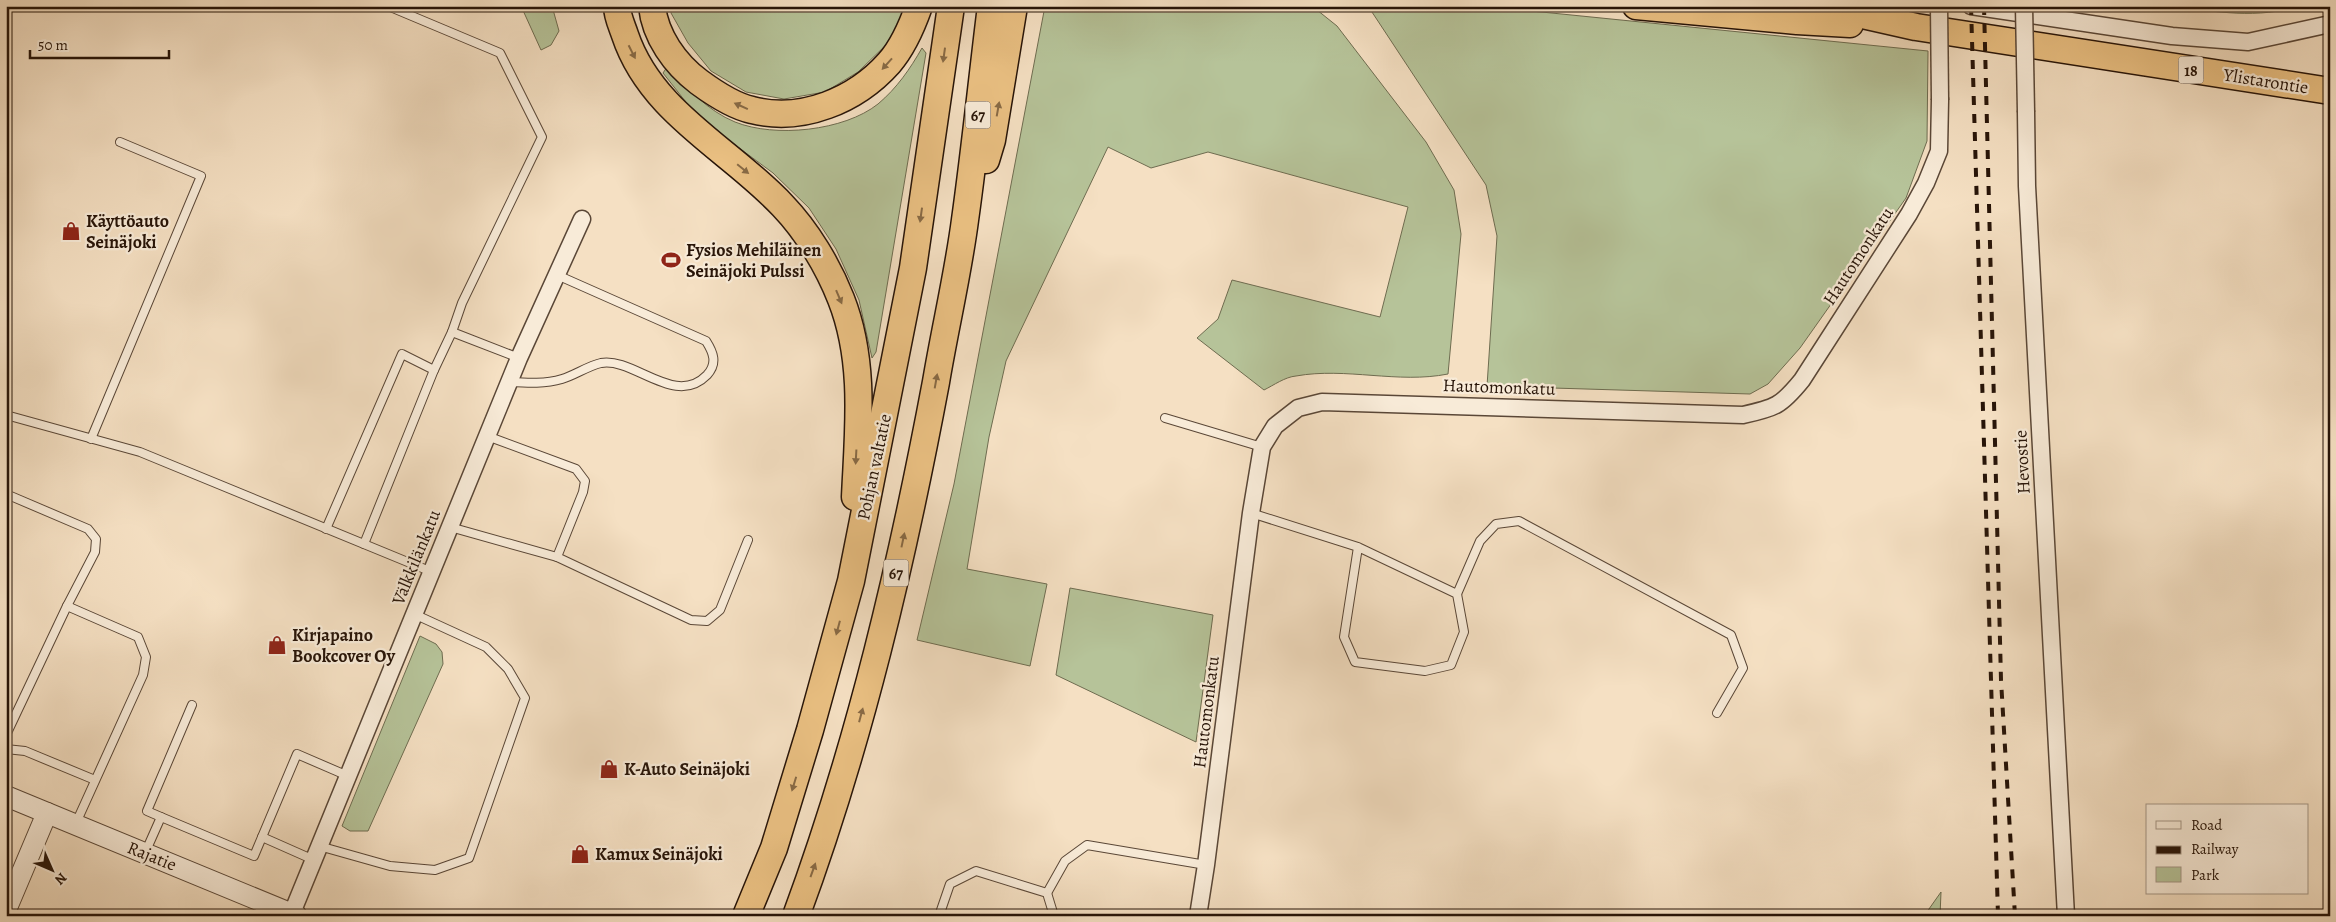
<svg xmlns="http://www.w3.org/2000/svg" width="2336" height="922" font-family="Alegreya,serif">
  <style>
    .green { fill: #b6c399; stroke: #6e6c50 }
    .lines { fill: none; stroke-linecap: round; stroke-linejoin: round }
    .service-casing { stroke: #5a4737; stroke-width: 10 }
    .minor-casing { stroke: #5a4737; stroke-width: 19 }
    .tertiary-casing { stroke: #5a4737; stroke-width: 22 }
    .trunk-casing { stroke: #271408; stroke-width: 29 }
    .service { stroke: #f8ebd8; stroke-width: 8 }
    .minor { stroke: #f8ebd8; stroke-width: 16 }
    .tertiary { stroke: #f8ebd8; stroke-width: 20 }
    .trunk { stroke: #eac082; stroke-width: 26 }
    .rail { stroke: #271408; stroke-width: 4; stroke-dasharray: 9 9; stroke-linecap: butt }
    .minor-bridge-casing { stroke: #5a4737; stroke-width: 19; stroke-linecap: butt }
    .minor-bridge { stroke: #f8ebd8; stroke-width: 16 }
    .oneway { fill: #886a45 }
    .labels { text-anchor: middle; stroke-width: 4.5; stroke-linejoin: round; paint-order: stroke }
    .shield { fill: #f8ebd8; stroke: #665446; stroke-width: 1 }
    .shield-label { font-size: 16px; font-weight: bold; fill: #271408 }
    .street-label { font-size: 18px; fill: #271408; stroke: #f8ebd8 }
    .poi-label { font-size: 18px; font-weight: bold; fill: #271408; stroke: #f8ebd8; text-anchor: start }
  </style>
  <rect width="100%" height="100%" fill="#f5e0c3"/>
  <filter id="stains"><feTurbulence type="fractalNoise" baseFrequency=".004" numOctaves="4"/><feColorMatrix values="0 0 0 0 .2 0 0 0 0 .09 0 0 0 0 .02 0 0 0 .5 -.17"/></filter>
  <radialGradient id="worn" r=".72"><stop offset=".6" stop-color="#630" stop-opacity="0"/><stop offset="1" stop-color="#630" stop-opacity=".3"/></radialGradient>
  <g class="green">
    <path d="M 521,6 L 552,6 L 559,31 L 551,45 L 541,50 Z"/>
    <path d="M 671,6 L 907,6 L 889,42 L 858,72 L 825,92 L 784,99 L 746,92 L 711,71 L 688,43 L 671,13 Z"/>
    <path d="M 1045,6 L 1303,6 L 1317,10 L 1337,26 L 1426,142 L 1454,190 L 1461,234 L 1448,374 C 1398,384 1346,367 1296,376 C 1285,377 1274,385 1264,390 L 1197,338 L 1218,319 L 1232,280 L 1380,317 L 1408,207 L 1208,152 L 1151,168 L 1108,147 L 1006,361 L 989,437 L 967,569 L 1047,584 L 1030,666 L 917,640 L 954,484 Z"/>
    <path d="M 1368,6 L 1482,6 L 1928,51 L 1927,141 L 1906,198 L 1800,348 L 1768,384 L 1750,394 L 1487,386 L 1497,236 L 1486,185 Z"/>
    <path d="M 2174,6 L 2299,6 C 2259,19 2215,12 2174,6 Z"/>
    <path d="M 922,48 L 926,53 L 876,352 L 872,358 L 859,300 L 836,249 L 809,208 L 773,173 L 727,139 L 689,106 L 663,73 L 667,67 C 687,88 708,111 735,122 C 775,138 844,131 878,104 C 897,88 910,69 922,48 Z"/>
    <path d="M 1070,588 L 1213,615 L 1196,742 L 1056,675 Z"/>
    <path d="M 420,636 L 436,644 L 442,652 L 443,664 L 368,831 L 350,831 L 342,826 Z"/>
    <path d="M 1941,892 L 1940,916 L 1924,916 Z"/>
  </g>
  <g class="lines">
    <g class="service-casing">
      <g id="service">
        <path d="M 388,6 L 500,53 L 542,137 L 462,303 L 452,332 L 519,358"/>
        <path d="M 434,370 L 452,332"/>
        <path d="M 509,382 C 528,383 545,384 562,379 C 575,375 588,366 601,363 C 634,357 675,408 707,375 C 718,363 713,352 706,341 L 557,275"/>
        <path d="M 6,415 L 140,452 L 432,572"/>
        <path d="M 1165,418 L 1262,447"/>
        <path d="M 487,436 L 576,469 L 585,481 L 583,492 L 557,557"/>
        <path d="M 91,439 L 201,176 L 120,142"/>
        <path d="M 6,494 L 88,529 L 96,539 L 95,552 L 67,606"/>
        <path d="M 1251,513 L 1358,547 L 1457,594 L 1464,632 L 1451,665 L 1425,671 L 1355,662 L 1344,637 L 1358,547"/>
        <path d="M 450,527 L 557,557 L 691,620 L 707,621 L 720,610 L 748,540"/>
        <path d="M 326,529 L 402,354 L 434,370 L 364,544"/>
        <path d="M 1457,594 L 1480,541 L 1496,524 L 1519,521 L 1731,635 L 1743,668 L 1717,713"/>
        <path d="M 6,735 L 67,606 L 138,637 L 146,657 L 143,675 L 76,823"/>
        <path d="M 6,749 L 25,751 L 95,780"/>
        <path d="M 161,817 L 147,811 L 192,705"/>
        <path d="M 262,837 L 314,860"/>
        <path d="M 319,846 L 390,866 L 435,870 L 469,858 L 525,698 L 508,669 L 486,647 L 414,614"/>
        <path d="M 145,853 L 161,817 L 254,856 L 297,754 L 348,776"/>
        <path d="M 1047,893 L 1065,861 L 1087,845 L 1206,865"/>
        <path d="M 939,916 L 950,884 L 976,871 L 1047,893 L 1054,916"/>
      </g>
    </g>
    <g class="minor-casing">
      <g id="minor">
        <path d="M 1971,6 L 2172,36 L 2248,42 L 2330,24"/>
        <path d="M 2026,112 L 2027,186 L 2066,916"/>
        <path d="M 292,913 L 519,358 L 582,219"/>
        <path d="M 1198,916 L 1206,865 L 1251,513 L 1262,447 L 1275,426 L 1298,408 L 1322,402 L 1743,415 C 1775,408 1781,406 1802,380 L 1909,214 L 1926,183 L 1939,151 L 1940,100"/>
      </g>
    </g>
    <g class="tertiary-casing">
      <g id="tertiary">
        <path d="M 6,796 L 297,916"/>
        <path d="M 6,910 L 47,813"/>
      </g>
    </g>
    <g class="trunk-casing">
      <g id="trunk">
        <path d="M 617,6 C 617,16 622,26 625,35 C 651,113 730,149 783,206 C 807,231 828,266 841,299 C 866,362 858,431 855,497"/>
        <path d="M 652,6 C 655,36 675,64 699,82 C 714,93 733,106 752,110 C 802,123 856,100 889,63 C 903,47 912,26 919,6"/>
        <path d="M 1636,6 L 1797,21 L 1850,24"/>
        <path d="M 1823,6 L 1916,27 L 2330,91"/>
        <path d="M 986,160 L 992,140 L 1014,6"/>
        <path d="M 746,916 L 774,848 L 810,730 L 851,581 L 913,268 L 951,6"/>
        <path d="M 796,916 C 860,743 902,563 936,382 C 945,328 958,274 965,220 C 975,149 982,78 991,6"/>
      </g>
    </g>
    <use href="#service" class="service"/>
    <use href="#minor" class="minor"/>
    <use href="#tertiary" class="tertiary"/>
    <use href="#trunk" class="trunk"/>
    <g class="rail">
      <path d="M 1971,6 L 1998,916"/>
      <path d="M 1984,6 L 2001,680 L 2015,916"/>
    </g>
    <g class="minor-bridge-casing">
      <g id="minor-bridge">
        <path d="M 1939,6 L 1940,100"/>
        <path d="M 2024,6 L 2026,112"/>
      </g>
    </g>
    <use href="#minor-bridge" class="minor-bridge"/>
  </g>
  <defs><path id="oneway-solid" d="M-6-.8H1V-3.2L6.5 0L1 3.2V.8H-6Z" transform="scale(1.25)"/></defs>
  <g class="oneway">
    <use href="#oneway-solid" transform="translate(632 52) rotate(63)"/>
    <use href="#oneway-solid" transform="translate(944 55) rotate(98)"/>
    <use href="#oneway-solid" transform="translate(887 64) rotate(132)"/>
    <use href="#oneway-solid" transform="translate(741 106) rotate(-156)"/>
    <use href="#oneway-solid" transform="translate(998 109) rotate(-80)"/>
    <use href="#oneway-solid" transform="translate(743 169) rotate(39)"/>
    <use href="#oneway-solid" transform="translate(921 215) rotate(98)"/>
    <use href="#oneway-solid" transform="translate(839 297) rotate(67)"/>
    <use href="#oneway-solid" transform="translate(936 381) rotate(-80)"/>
    <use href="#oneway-solid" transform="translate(856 457) rotate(93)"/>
    <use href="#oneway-solid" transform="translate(903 540) rotate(-78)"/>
    <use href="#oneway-solid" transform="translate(838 628) rotate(105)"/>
    <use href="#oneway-solid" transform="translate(861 715) rotate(-75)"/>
    <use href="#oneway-solid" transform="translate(794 784) rotate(107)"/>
    <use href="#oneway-solid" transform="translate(813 870) rotate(-70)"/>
  </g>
  <defs>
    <g id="shop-bare" transform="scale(1.5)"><path d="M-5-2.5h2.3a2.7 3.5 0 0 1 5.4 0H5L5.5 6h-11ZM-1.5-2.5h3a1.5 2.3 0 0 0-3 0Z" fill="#8f2418" stroke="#f8ebd8" stroke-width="2.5" paint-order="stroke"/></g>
    <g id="stadium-bare" transform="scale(1.5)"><path d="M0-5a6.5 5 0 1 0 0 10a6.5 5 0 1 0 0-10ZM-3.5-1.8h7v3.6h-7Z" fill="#8f2418" stroke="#f8ebd8" stroke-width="2.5" paint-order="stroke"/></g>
  </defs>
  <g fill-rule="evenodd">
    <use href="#shop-bare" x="71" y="231"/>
    <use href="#stadium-bare" x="671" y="260"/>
    <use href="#shop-bare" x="277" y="645"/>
    <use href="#shop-bare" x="609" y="769"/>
    <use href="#shop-bare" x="580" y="854"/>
  </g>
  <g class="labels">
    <g class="shield">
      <rect x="2178.5" y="56.5" width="25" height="27" rx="4"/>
      <rect x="965.5" y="101.5" width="25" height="27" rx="4"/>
      <rect x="883.5" y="559.5" width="25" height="27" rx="4"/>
    </g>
    <g class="shield-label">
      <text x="2191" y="76">18</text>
      <text x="978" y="121">67</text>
      <text x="896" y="579">67</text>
    </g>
    <g class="street-label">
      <text transform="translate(2266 81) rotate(9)" y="6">Ylistarontie</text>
      <text transform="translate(1858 256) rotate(-57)" y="6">Hautomonkatu</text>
      <text transform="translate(1499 387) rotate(2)" y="6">Hautomonkatu</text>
      <text transform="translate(2022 462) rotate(-93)" y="6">Hevostie</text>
      <text transform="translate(874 467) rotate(-78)" y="6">Pohjan valtatie</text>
      <text transform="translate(416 557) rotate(-68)" y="6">Välkkilänkatu</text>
      <text transform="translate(1206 712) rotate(-83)" y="6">Hautomonkatu</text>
      <text transform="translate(152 856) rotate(22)" y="6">Rajatie</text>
    </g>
    <g class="poi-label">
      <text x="86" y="227">Käyttöauto<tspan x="86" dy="21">Seinäjoki</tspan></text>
      <text x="686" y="256">Fysios Mehiläinen<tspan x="686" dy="21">Seinäjoki Pulssi</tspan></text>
      <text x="292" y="641">Kirjapaino<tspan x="292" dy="21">Bookcover Oy</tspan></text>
      <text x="624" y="775">K-Auto Seinäjoki</text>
      <text x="595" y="860">Kamux Seinäjoki</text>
    </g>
  </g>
  <rect width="2336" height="922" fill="none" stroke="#f5e0c3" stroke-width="25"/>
  <rect x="8" y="8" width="2321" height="907" fill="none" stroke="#271408" stroke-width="2.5"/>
  <rect x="12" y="12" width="2311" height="897" fill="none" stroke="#271408"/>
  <rect x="2146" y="804" width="162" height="90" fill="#f8ebd8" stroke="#a49585"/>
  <rect x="2156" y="821" width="25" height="8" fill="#f8ebd8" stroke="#a49585"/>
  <text x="2191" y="830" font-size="15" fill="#271408">Road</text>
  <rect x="2156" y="846" width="25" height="8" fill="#271408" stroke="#a49585"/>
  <text x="2191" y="854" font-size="15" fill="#271408">Railway</text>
  <rect x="2156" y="867" width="25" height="15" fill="#b6c399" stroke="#a49585"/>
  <text x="2191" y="880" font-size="15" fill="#271408">Park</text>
  <g transform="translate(52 870) rotate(135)" stroke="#f8ebd8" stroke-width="4" paint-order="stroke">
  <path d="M0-4L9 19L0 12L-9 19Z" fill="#271408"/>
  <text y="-8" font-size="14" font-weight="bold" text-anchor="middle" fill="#271408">N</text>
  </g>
  <path d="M30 50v8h139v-8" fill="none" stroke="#271408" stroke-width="2.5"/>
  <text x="38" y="50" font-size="15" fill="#271408" stroke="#f8ebd8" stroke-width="4" paint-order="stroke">50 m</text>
  <rect width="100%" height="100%" filter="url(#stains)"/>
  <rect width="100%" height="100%" fill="url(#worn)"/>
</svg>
